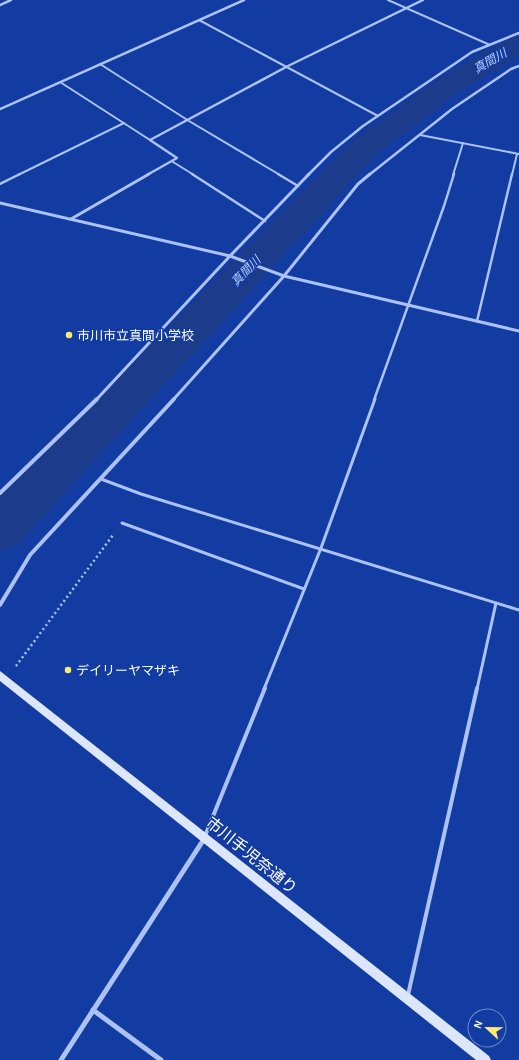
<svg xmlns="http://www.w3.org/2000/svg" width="519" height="1060" font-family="Karla,'Noto Sans JP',sans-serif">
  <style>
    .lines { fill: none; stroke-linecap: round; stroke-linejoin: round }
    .river { fill: #1c3b8a; fill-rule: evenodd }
    .path { stroke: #acc2f5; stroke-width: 2.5; stroke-dasharray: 2 3; stroke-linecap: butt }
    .lane-far3 { stroke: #acc2f5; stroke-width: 2 }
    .lane-far2 { stroke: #acc2f5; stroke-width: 2.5 }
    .lane-far1 { stroke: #acc2f5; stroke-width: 3 }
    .lane { stroke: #acc2f5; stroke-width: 4 }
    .street-far3 { stroke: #acc2f5; stroke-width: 2.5 }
    .street-far2 { stroke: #acc2f5; stroke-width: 3 }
    .street-far1 { stroke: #acc2f5; stroke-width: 4 }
    .street { stroke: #acc2f5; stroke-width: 5 }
    .secondary { fill: #dce6fe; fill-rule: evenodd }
    .poi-dot { fill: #ffeb70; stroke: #123ca2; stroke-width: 1.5 }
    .labels { text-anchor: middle; stroke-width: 3; stroke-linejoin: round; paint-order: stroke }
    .far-water-label { font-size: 12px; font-style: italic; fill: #b9cdfb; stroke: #123ca2 }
    .poi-label { font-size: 13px; fill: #fff; stroke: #123ca2; text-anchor: start }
    .near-street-label { font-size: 16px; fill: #fff; stroke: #123ca2 }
  </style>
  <rect width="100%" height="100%" fill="#123ca2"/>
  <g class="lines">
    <path class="river" d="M 519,36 L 519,56 L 458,92 L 377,154 L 17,545 L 0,551 L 0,497 L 353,140 L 436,80 L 509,38 Z"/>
    <path class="path" d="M 16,666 L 113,535"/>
    <g class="lane-far3">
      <path d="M 388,0 L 490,45"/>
      <path d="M 199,20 L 378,116"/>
      <path d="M 100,64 L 189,121 L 280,175"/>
      <path d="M 60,82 L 150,140"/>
      <path d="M 420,135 L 519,154"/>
      <path d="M 173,162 L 194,175"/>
      <path d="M 18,175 L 124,123"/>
      <path d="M 453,175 L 463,143"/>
      <path d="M 512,175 L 517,154"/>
    </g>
    <g class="lane-far2">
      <path d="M 192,174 L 265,221"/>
      <path d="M 278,174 L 298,186"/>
      <path d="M 0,184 L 20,174"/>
      <path d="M 477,321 L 512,174"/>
      <path d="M 374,400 L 444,206 L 454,174"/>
    </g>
    <g class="lane-far1">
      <path d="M 101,479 L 141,494 L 519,610"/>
      <path d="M 122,523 L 304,589"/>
      <path d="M 264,689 L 321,548 L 375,399"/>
      <path d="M 477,689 L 496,603"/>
    </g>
    <g class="lane">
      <path d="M 205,836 L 265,688"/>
      <path d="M 408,995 L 477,688"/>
    </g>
    <g class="street-far3">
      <path d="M 0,5 L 11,0"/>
      <path d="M 0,109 L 244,0"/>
      <path d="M 147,175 L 177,158 L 150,140 L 288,66 L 423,0"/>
      <path d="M 308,175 L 331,152 L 363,126 L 472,52 L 519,33"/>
      <path d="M 369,175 L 452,109 L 511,69 L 519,66"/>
    </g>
    <g class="street-far2">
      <path d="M 0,203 L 230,256 L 284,276 L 519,331"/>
      <path d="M 71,219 L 149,174"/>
      <path d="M 96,400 L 230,256 L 309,174"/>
      <path d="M 173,400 L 284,276 L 358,184 L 370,174"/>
    </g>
    <g class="street-far1">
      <path d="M 0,493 L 97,399"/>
      <path d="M 0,605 L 30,555 L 174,399"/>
    </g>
    <g class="street">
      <path d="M 93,1010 L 161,1060"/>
      <path d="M 61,1060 L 204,839"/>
    </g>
    <path class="secondary" d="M 0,671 L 489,1056 L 491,1060 L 476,1060 L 0,681 Z"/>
  </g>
  <g class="poi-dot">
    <circle cx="69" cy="335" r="4"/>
    <circle cx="68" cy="670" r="4"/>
  </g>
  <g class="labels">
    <g class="far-water-label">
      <text transform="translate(490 61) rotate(-30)" y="4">真間川</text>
      <text transform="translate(246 271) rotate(-46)" y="4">真間川</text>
    </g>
    <g class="poi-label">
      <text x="77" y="340">市川市立真間小学校</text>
      <text x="76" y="675">デイリーヤマザキ</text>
    </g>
    <g class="near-street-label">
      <text transform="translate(252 855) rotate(39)" y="6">市川手児奈通り</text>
    </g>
  </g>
  <g transform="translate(487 1028) rotate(292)"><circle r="19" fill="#123ca2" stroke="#718ac7"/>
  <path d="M0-3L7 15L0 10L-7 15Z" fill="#ffeb70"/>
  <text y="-6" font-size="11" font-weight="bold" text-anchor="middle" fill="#ffffff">N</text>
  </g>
</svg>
